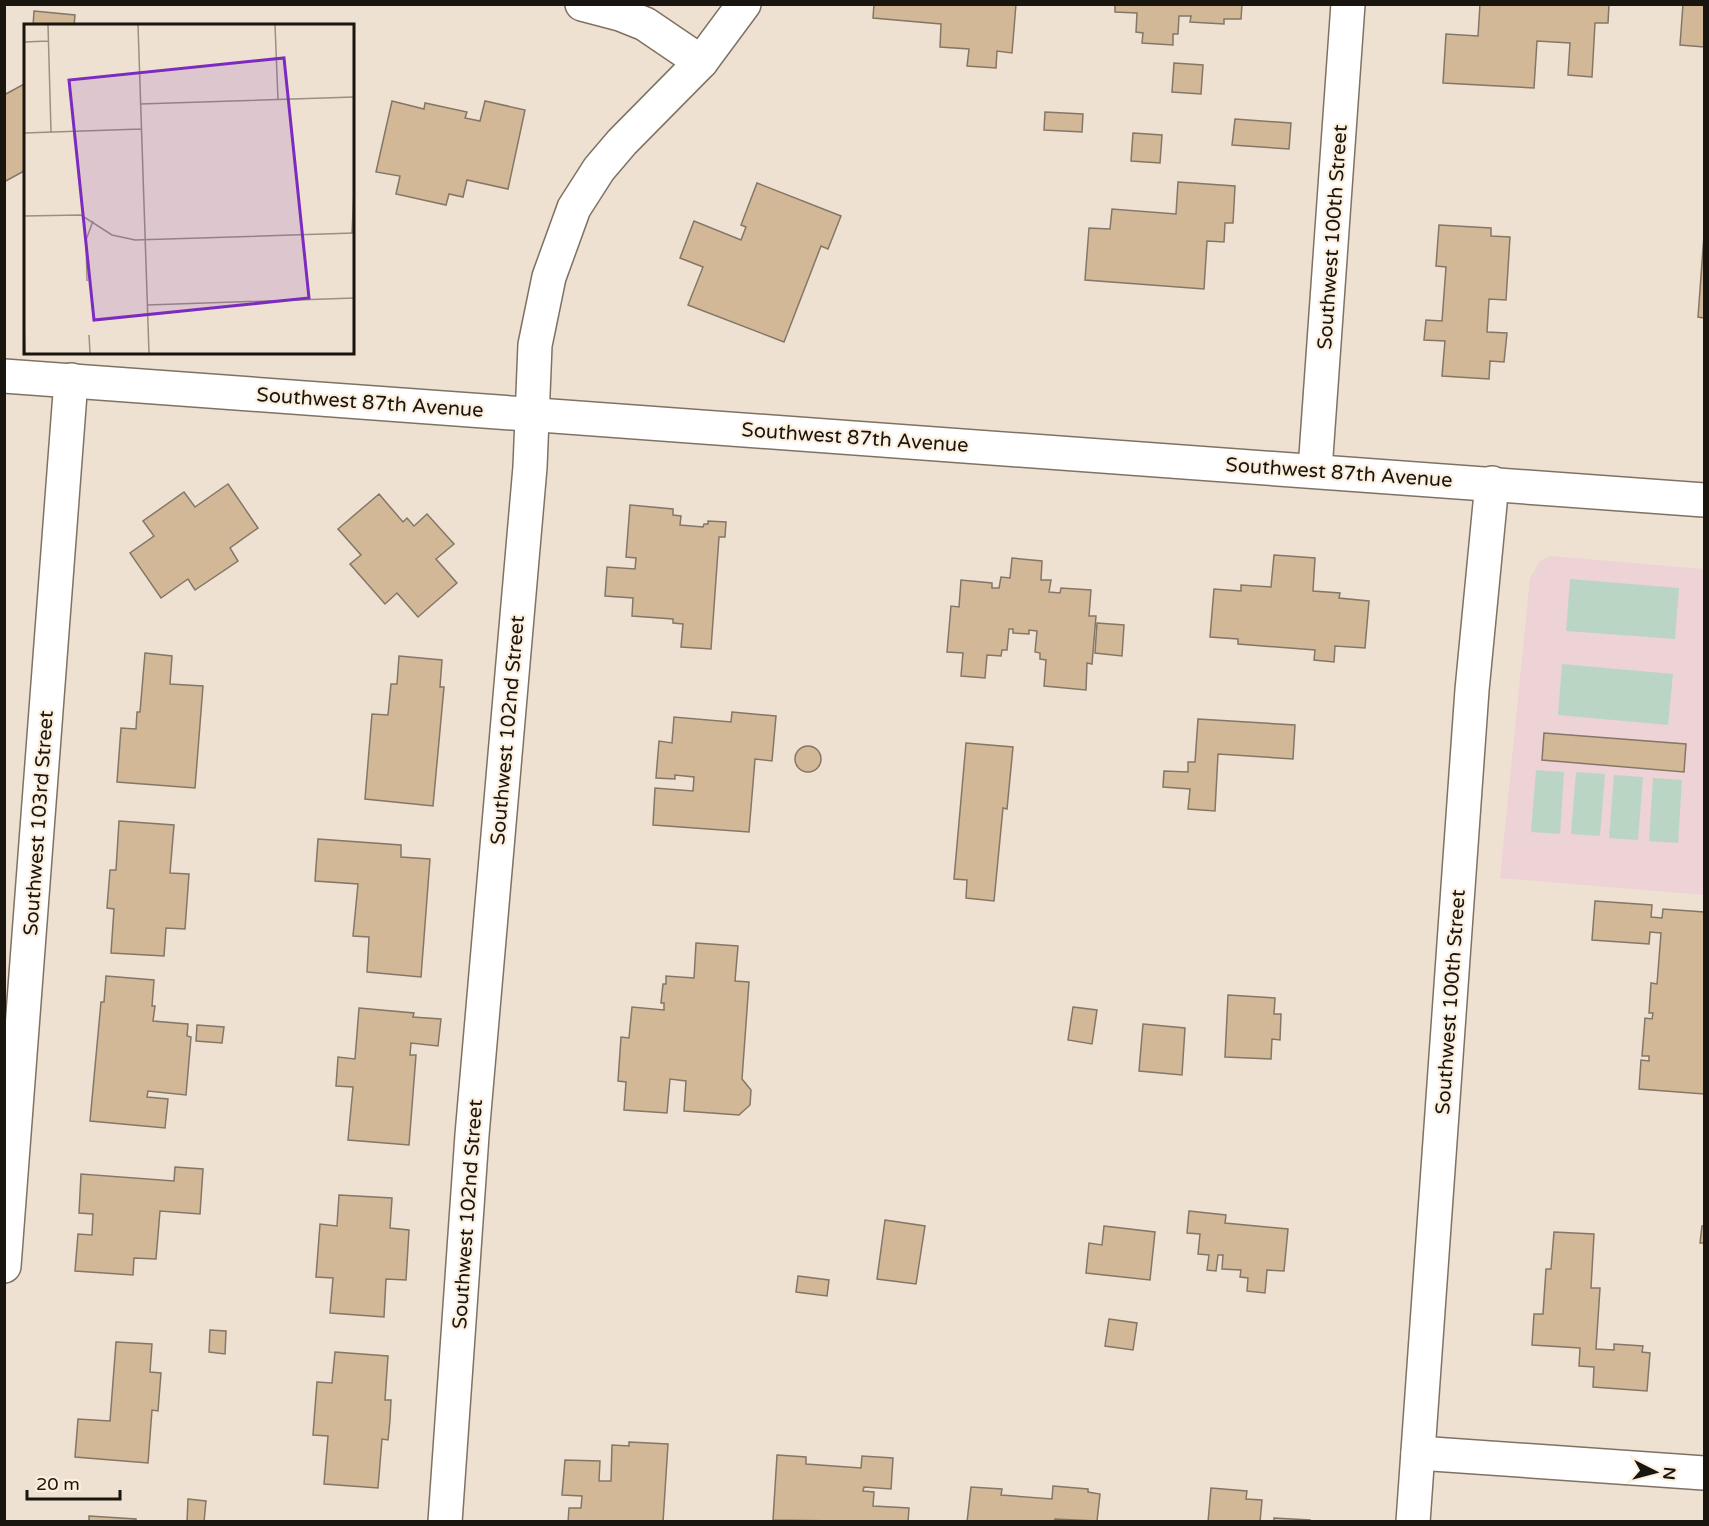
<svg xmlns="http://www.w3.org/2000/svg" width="1709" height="1526" font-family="'Varela Round',sans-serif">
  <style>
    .education { fill: #edd2d6 }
    .green { fill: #bbd5c5 }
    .building { fill: #d2b897; stroke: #837768; stroke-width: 1.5 }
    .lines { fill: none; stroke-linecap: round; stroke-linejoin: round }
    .minor-casing { stroke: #7f7263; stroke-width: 36 }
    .major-casing { stroke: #7f7263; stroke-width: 36 }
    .minor { stroke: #fff; stroke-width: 33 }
    .major { stroke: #fff; stroke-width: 33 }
    .labels { text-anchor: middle; stroke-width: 4.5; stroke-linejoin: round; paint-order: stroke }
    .street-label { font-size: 20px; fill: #19150f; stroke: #fdefde }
    .inset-road { fill: none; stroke: #998f83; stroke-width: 1.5 }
    .view { fill: #7b2cbf; fill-opacity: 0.15; stroke: #7b2cbf; stroke-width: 3 }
    .inset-edge { fill: none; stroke: #19150f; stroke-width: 3 }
  </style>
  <rect width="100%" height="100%" fill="#efe1d1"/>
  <path class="education" d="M 1551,556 L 1704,569 L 1704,895 L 1500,878 L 1530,578 L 1540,561 Z"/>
  <g class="green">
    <path d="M 1570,579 L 1679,588 L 1675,639 L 1566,631 Z"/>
    <path d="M 1562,664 L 1673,674 L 1668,725 L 1558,715 Z"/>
    <path d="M 1536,770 L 1564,772 L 1560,834 L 1531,832 Z"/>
    <path d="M 1576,772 L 1605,774 L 1600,836 L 1571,834 Z"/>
    <path d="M 1614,775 L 1643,777 L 1638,840 L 1609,838 Z"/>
    <path d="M 1653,778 L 1682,780 L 1678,843 L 1649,841 Z"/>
  </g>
  <g class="building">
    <path d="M 874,4 L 1016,4 L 1012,53 L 997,51 L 996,68 L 967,66 L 969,49 L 940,47 L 941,24 L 873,18 Z"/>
    <path d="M 1115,4 L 1242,4 L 1241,19 L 1224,19 L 1224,24 L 1190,22 L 1191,16 L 1179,16 L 1178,34 L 1173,34 L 1173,45 L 1142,43 L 1143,33 L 1136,32 L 1137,13 L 1115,12 Z"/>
    <path d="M 1480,4 L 1609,4 L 1608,23 L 1595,23 L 1592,77 L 1568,75 L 1570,43 L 1537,41 L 1534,88 L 1443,83 L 1446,34 L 1478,36 Z"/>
    <path d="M 1683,4 L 1704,4 L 1704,47 L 1680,45 Z"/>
    <path d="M 34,11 L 75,15 L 74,26 L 33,26 Z"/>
    <path d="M 1174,63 L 1203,65 L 1201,94 L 1172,92 Z"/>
    <path d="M 26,83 L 26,170 L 4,182 L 4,95 Z"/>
    <path d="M 392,101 L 424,109 L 425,103 L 467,112 L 465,118 L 480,121 L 485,101 L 525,110 L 508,189 L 467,180 L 463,197 L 449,194 L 446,205 L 396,194 L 400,176 L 376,172 Z"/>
    <path d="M 1045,112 L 1083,114 L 1082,132 L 1044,130 Z"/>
    <path d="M 1235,119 L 1291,123 L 1289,149 L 1232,145 Z"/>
    <path d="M 1133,133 L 1162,135 L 1160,163 L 1131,161 Z"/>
    <path d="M 1178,182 L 1235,186 L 1233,223 L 1225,223 L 1224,242 L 1207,241 L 1204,289 L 1085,280 L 1089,228 L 1110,229 L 1112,209 L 1176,214 Z"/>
    <path d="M 757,183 L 841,216 L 828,249 L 821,246 L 784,342 L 688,305 L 703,267 L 680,258 L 694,221 L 741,240 L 746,227 L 741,225 Z"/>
    <path d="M 1439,225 L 1491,228 L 1491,236 L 1510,237 L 1506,300 L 1489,299 L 1487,332 L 1507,333 L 1504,362 L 1490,361 L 1489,379 L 1442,376 L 1445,341 L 1424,340 L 1426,320 L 1442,321 L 1446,267 L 1436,266 Z"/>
    <path d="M 1704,235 L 1704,318 L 1698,317 Z"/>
    <path d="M 228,484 L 258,528 L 230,548 L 238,561 L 195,590 L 188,579 L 161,598 L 130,553 L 154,536 L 143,521 L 184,492 L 195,507 Z"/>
    <path d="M 379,494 L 403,522 L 407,518 L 414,526 L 427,514 L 454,544 L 436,559 L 457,583 L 418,617 L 397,593 L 385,604 L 350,564 L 361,555 L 338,529 Z"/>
    <path d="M 630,505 L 673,509 L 673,515 L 681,516 L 680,525 L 703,527 L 704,524 L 708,524 L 708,521 L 726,522 L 725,537 L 719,537 L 711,649 L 681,647 L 683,624 L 673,623 L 673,619 L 632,616 L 633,598 L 605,596 L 607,567 L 635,569 L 636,558 L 626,557 Z"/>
    <path d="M 1274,555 L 1315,558 L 1313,591 L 1340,593 L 1339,598 L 1369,601 L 1365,648 L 1335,646 L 1334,662 L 1314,660 L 1315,650 L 1238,644 L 1238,639 L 1210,637 L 1214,589 L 1241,591 L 1241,585 L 1271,587 Z"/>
    <path d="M 1012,558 L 1042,561 L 1041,580 L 1051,580 L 1049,592 L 1060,593 L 1061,588 L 1091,590 L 1089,616 L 1096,616 L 1092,664 L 1087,663 L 1086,690 L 1044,686 L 1046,660 L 1040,659 L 1040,653 L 1035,652 L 1037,631 L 1029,630 L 1029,634 L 1013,633 L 1013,629 L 1009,629 L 1007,650 L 1002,650 L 1001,656 L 987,655 L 985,678 L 961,676 L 963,653 L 947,652 L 951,606 L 959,607 L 961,580 L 992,583 L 992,588 L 999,588 L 1001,577 L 1010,578 Z"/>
    <path d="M 1097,623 L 1124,625 L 1122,656 L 1095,653 Z"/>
    <path d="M 145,653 L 172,656 L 170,684 L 203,686 L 195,788 L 117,782 L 121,728 L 136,729 L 137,712 L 140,712 Z"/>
    <path d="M 399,656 L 442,660 L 440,687 L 444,687 L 433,806 L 365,799 L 372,714 L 388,715 L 391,684 L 397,684 Z"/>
    <path d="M 732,712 L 776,716 L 772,761 L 755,759 L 749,832 L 653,825 L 655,788 L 693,791 L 694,777 L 675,775 L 675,779 L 656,778 L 659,741 L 672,743 L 674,717 L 731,722 Z"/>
    <path d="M 1198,719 L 1295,725 L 1293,759 L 1218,754 L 1215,811 L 1188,809 L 1190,789 L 1163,787 L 1164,771 L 1188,772 L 1188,762 L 1195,762 Z"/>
    <path d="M 1544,733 L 1686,744 L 1684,772 L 1542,760 Z"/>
    <path d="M 966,743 L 1013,747 L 1007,809 L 1003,808 L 994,901 L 966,898 L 967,880 L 954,879 Z"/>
    <circle cx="808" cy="759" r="13"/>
    <path d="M 119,821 L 174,825 L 170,873 L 189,874 L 185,929 L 166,928 L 164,956 L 111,953 L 114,909 L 107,908 L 110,870 L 116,870 Z"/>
    <path d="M 318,839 L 401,845 L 401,857 L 430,859 L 421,977 L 367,972 L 369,937 L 353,936 L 358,884 L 315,881 Z"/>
    <path d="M 1595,901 L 1652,905 L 1651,917 L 1662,918 L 1663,909 L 1704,912 L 1704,1094 L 1639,1089 L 1641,1060 L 1649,1061 L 1649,1056 L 1642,1056 L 1645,1018 L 1652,1019 L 1653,1013 L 1649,1013 L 1651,983 L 1657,984 L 1661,933 L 1650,932 L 1649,944 L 1592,940 Z"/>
    <path d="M 696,943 L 738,946 L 735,981 L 749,982 L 742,1079 L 751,1090 L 750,1105 L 739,1115 L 684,1111 L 686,1081 L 670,1079 L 667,1113 L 624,1110 L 626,1082 L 618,1081 L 621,1037 L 629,1038 L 632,1007 L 664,1010 L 664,1003 L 661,1003 L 663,984 L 666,984 L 666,976 L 694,978 Z"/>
    <path d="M 106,976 L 154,980 L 152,1006 L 155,1006 L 153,1021 L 188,1024 L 187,1036 L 191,1037 L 186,1095 L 148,1091 L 147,1097 L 168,1099 L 165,1128 L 90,1121 L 101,1002 L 104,1002 Z"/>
    <path d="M 1228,995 L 1275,998 L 1274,1014 L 1281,1014 L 1280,1040 L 1272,1039 L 1271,1059 L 1225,1057 Z"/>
    <path d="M 1073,1007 L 1097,1010 L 1092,1044 L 1068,1040 Z"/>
    <path d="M 359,1008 L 414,1013 L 413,1017 L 441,1019 L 438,1046 L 411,1043 L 410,1055 L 416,1055 L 409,1145 L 348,1140 L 353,1087 L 336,1086 L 338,1057 L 355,1059 Z"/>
    <path d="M 1143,1024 L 1185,1028 L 1182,1075 L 1139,1071 Z"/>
    <path d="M 197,1025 L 224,1027 L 222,1043 L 196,1041 Z"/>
    <path d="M 175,1167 L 203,1169 L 200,1214 L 160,1211 L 156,1259 L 134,1258 L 133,1275 L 75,1271 L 78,1234 L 92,1235 L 93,1214 L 79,1213 L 81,1174 L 174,1181 Z"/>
    <path d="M 339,1195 L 392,1198 L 390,1228 L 409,1230 L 406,1280 L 386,1279 L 384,1317 L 330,1313 L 333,1278 L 316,1277 L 320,1224 L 337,1226 Z"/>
    <path d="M 1189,1211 L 1226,1215 L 1225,1223 L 1288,1229 L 1284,1271 L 1267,1270 L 1265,1293 L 1247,1291 L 1248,1278 L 1240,1277 L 1241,1270 L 1222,1269 L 1223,1255 L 1218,1255 L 1216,1271 L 1207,1270 L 1209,1255 L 1198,1254 L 1200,1234 L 1187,1233 Z"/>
    <path d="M 885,1220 L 925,1226 L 916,1284 L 877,1279 Z"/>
    <path d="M 1104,1226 L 1155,1232 L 1150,1280 L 1086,1273 L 1089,1243 L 1102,1245 Z"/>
    <path d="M 1702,1226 L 1704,1226 L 1704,1243 L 1700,1243 Z"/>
    <path d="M 1554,1232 L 1594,1234 L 1591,1288 L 1600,1288 L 1596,1349 L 1614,1350 L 1614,1344 L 1643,1346 L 1642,1352 L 1650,1353 L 1647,1391 L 1593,1387 L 1594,1367 L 1579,1366 L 1580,1348 L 1532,1345 L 1534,1314 L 1543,1314 L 1546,1269 L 1551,1269 Z"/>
    <path d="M 798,1276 L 829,1280 L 827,1296 L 796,1292 Z"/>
    <path d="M 1109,1319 L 1137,1323 L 1133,1350 L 1105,1346 Z"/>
    <path d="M 210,1330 L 226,1331 L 225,1354 L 209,1352 Z"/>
    <path d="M 116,1342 L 152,1344 L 150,1372 L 161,1373 L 158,1411 L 152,1410 L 148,1463 L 75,1457 L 78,1419 L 110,1421 Z"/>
    <path d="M 335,1352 L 388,1356 L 385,1400 L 391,1400 L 390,1420 L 388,1440 L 382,1439 L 378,1488 L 324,1484 L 328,1436 L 313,1435 L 315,1408 L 317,1382 L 332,1383 Z"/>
    <path d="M 629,1442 L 668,1444 L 663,1522 L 568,1522 L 569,1508 L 581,1508 L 582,1496 L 562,1495 L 565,1460 L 600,1461 L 599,1481 L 611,1481 L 612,1445 L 629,1446 Z"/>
    <path d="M 777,1455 L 806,1457 L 806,1464 L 861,1468 L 862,1456 L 893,1458 L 891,1489 L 864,1487 L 863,1491 L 874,1492 L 873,1506 L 909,1508 L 908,1522 L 773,1520 Z"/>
    <path d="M 1053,1486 L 1088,1489 L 1088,1492 L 1100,1494 L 1097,1521 L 1055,1519 L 1054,1522 L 967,1522 L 971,1487 L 1002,1489 L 1001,1495 L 1052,1499 Z"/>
    <path d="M 1211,1488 L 1247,1491 L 1246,1499 L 1262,1500 L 1260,1522 L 1208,1522 Z"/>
    <path d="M 188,1499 L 206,1501 L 204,1522 L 187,1522 Z"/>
    <path d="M 89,1516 L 136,1519 L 136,1522 L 89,1522 Z"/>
    <path d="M 1274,1518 L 1310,1520 L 1310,1522 L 1274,1522 Z"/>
  </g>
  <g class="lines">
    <g class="minor-casing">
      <g id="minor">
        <path d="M 582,4 L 620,14 L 645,24 L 701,62"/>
        <path d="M 1315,470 L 1348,4"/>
        <path d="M 4,1266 L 71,380"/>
        <path d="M 1418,1453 L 1704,1473"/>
        <path d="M 445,1522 L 472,1135 L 530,467 L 535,345 L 549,277 L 574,208 L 599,169 L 622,142 L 701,62 L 744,4"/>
        <path d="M 1413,1522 L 1472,690 L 1492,483"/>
      </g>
    </g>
    <g class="major-casing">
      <path id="major" d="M 4,376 L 1704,500"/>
    </g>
    <use href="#minor" class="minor"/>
    <use href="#major" class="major"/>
  </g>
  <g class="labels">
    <g class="street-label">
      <text transform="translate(1332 237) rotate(-86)" y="7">Southwest 100th Street</text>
      <text transform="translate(370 402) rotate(4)" y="7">Southwest 87th Avenue</text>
      <text transform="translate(855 437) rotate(4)" y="7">Southwest 87th Avenue</text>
      <text transform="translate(1339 472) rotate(4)" y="7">Southwest 87th Avenue</text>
      <text transform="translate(507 730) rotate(-85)" y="7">Southwest 102nd Street</text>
      <text transform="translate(38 823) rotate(-86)" y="7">Southwest 103rd Street</text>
      <text transform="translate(1450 1002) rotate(-86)" y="7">Southwest 100th Street</text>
      <text transform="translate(467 1214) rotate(-86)" y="7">Southwest 102nd Street</text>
    </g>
  </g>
  <g transform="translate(24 24)">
    <rect width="330" height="330" fill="#efe1d1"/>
    <path class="inset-road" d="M 24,1 L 27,108M 114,1 L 125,329M 251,1 L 254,76M 0,18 L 24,17M 116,80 L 330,73M 0,109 L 117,105M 0,192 L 57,191 L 88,211 L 111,216 L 330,209M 328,209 L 330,166M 63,257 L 62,216 L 69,197M 123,281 L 330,274M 0,293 L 1,329M 65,311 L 66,329"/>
    <path class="view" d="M 260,34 L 285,274 L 70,296 L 45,56 Z"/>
    <rect width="330" height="330" class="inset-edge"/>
  </g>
  <rect width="1709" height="1526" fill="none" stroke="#19150f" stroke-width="12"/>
  <g transform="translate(1655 1472) rotate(96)" stroke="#fdefde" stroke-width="4.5" paint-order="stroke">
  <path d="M0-4.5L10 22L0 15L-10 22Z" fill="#19150f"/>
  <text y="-9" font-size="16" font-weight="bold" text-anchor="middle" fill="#19150f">N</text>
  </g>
  <path d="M27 1490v9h93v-9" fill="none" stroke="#19150f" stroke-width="3"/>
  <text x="36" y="1490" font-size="18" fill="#19150f" stroke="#fdefde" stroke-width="4.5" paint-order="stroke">20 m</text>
</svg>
